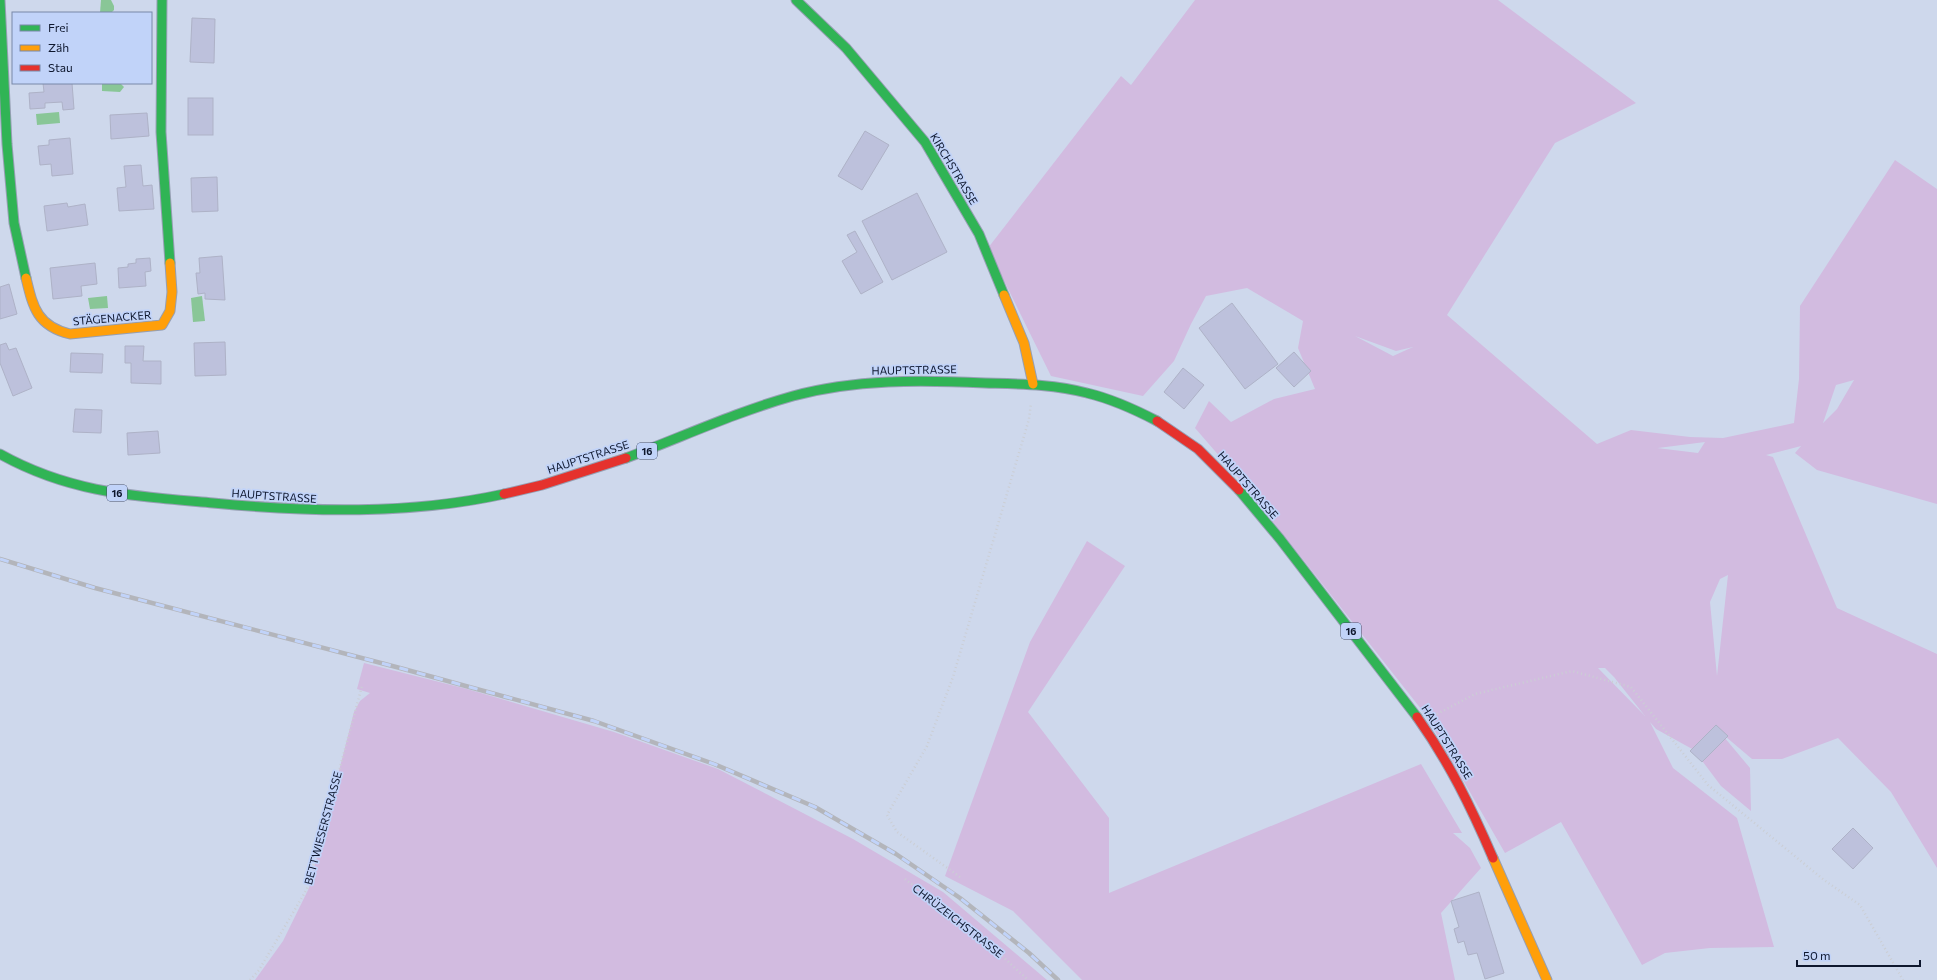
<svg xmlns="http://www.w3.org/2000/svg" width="1937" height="980" font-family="Commissioner,sans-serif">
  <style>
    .green { fill: #d2bbe0; fill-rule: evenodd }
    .water { fill: #89c697 }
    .building { fill: #bdc1dc; stroke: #aeb2c7 }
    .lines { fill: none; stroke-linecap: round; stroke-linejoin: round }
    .fast-casing { stroke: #969fb3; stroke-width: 11 }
    .slow-casing { stroke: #969fb3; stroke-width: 11 }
    .jam-casing { stroke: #969fb3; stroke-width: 11 }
    .path { stroke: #cbced4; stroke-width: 2.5; stroke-dasharray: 1 3; stroke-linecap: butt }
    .fast { stroke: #30b455; stroke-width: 9 }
    .slow { stroke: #ff9f0a; stroke-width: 9 }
    .jam { stroke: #e5322d; stroke-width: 9 }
    .rail-casing { stroke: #b3b5bb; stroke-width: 4.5 }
    .rail { stroke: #c1d3f9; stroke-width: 3; stroke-dasharray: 9; stroke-linecap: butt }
    .labels { text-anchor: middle; stroke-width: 3.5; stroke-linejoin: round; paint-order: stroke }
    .shield { fill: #c1d3f9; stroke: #444f6b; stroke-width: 1 }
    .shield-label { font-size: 10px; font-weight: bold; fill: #0e172e }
    .street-label { font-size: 11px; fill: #0e172e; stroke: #c1d3f9 }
  </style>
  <rect width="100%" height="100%" fill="#ced8ec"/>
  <g class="green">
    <path d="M 1195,0 L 1498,0 L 1636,103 L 1555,143 L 1447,315 L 1597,444 L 1631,430 L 1690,437 L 1723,438 L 1794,423 L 1799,379 L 1800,306 L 1895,160 L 1937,189 L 1937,504 L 1817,470 L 1795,453 L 1801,446 L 1766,455 L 1773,457 L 1837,608 L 1937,654 L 1937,868 L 1891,792 L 1838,738 L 1782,759 L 1752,759 L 1719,731 L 1750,768 L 1751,811 L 1721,786 L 1694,750 L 1656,729 L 1650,722 L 1673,768 L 1737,818 L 1774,947 L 1710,948 L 1665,953 L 1642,965 L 1561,822 L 1505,853 L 1425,714 L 1241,481 L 1195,428 L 1209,401 L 1231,422 L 1274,399 L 1315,389 L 1298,348 L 1303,321 L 1247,288 L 1206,296 L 1191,324 L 1174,361 L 1143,396 L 1051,376 L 988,248 L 1121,76 L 1131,85 ZM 1355,336 L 1396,351 L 1413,347 L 1393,356 ZM 1854,380 L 1837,409 L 1823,423 L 1836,385 ZM 1705,442 L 1698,453 L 1657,448 L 1658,448 ZM 1728,575 L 1717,676 L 1710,602 L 1720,579 ZM 1598,668 L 1605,668 L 1614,677 L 1645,716 Z"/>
    <path d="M 1087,541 L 1125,566 L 1028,712 L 1109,818 L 1109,893 L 1421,764 L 1462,833 L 1453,833 L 1470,848 L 1481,868 L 1441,913 L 1455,980 L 1082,980 L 1013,911 L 945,876 L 1030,642 Z"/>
    <path d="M 364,663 L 467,689 L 614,732 L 718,769 L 853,839 L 943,892 L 1047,980 L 255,980 L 283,941 L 309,888 L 354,712 L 360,701 L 370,693 L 357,689 Z"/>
  </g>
  <g class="water">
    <path d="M 101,0 L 111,0 L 114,6 L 114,10 L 111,13 L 100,13 Z"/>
    <path d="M 102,83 L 120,83 L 124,87 L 120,92 L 102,91 Z"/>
    <path d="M 59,112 L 60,123 L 37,125 L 36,114 Z"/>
    <path d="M 107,296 L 108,308 L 90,309 L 88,298 Z"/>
    <path d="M 202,296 L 205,321 L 193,322 L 191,298 Z"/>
  </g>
  <g class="building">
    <path d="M 192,18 L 215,19 L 214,63 L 190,62 Z"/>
    <path d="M 43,83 L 72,83 L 74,109 L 63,110 L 62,102 L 45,103 L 45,108 L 30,109 L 29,93 L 44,92 Z"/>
    <rect x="188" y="98" width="25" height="37"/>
    <path d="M 147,113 L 149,136 L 111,139 L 110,115 Z"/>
    <path d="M 865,131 L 889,145 L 862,190 L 838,176 Z"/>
    <path d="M 70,138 L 73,174 L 52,176 L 51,164 L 40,165 L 38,146 L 49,145 L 49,140 Z"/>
    <path d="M 141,165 L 143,186 L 152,185 L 154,209 L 119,211 L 117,188 L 126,187 L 124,166 Z"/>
    <path d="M 217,177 L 218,211 L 192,212 L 191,178 Z"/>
    <path d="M 917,193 L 947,252 L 892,280 L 862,221 Z"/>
    <path d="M 67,203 L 68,207 L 85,204 L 88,225 L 47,231 L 44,206 Z"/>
    <path d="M 855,231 L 883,282 L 861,294 L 842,261 L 857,252 L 847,235 Z"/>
    <path d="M 222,256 L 225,300 L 205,299 L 205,293 L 198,294 L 196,273 L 200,273 L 199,258 Z"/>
    <path d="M 150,258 L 151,271 L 145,272 L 146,286 L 119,288 L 118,268 L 128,267 L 128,264 L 136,263 L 136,259 Z"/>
    <path d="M 95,263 L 97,284 L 81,286 L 82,296 L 53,299 L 50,268 Z"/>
    <path d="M 9,284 L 17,314 L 0,319 L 0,287 Z"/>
    <path d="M 1232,303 L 1278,364 L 1245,389 L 1199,328 Z"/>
    <path d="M 225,342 L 226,375 L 195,376 L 194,343 Z"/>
    <path d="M 6,343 L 9,350 L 16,348 L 32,388 L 13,396 L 0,363 L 0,345 Z"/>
    <path d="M 125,346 L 144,346 L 143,361 L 161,361 L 161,384 L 131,383 L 131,363 L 125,363 Z"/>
    <path d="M 1294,352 L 1311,371 L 1294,387 L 1276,368 Z"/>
    <path d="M 71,353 L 103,354 L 102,373 L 70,372 Z"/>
    <path d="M 1183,368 L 1204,385 L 1184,409 L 1164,392 Z"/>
    <path d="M 75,409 L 102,410 L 101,433 L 73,432 Z"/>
    <path d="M 158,431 L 160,453 L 128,455 L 127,433 Z"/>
    <path d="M 1716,725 L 1728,736 L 1702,762 L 1690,751 Z"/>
    <path d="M 1853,828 L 1873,848 L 1853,869 L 1832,849 Z"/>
    <path d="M 1479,892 L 1504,973 L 1485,979 L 1477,953 L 1468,955 L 1464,941 L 1458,943 L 1454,929 L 1459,927 L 1451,901 Z"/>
  </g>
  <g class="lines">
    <g class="fast-casing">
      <g id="fast">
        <path d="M 0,0 L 7,144 L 14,223 L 26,278"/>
        <path d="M 162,0 L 161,132 L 170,263"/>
        <path d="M 796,0 L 846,48 L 925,142 L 979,234 L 1004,295"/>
        <path d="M 0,454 C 70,493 134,496 213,503 C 309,512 409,515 504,494"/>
        <path d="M 626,458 C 682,437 736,412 793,396 C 855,379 921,380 985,383 C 1019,384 1054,384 1087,393 C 1112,399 1134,409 1157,421"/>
        <path d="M 1239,490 L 1280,539 L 1417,717"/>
      </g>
    </g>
    <g class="slow-casing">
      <g id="slow">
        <path d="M 26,278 C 33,307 37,326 70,334 L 162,325 L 170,311 L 172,292 L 170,263"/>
        <path d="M 1004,295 L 1024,343 L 1033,384"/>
        <path d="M 1493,858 L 1547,980"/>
      </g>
    </g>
    <g class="jam-casing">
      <g id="jam">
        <path d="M 1157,421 L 1198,449 L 1239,490"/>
        <path d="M 504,494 L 542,485 L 626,458"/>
        <path d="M 1417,717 C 1449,762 1471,807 1493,858"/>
      </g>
    </g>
    <g class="path">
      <path d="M 1437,714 L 1475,694 L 1572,671 L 1631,687 L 1708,785 L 1824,880 L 1860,905 L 1903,980"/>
      <path d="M 960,877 L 897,832 L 887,815 L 927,746 L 953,677 L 1029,419 L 1031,403"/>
      <path d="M 905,879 L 986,941 L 1028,980"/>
      <path d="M 250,980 L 259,970 L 307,889 L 362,686"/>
    </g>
    <use href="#fast" class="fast"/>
    <use href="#slow" class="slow"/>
    <use href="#jam" class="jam"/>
    <g class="rail-casing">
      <path id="rail" d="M 0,559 L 95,588 L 400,668 L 594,721 L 714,764 L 815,807 L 896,854 L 960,898 L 1029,953 L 1058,980"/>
    </g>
    <use href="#rail" class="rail"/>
  </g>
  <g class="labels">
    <g class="shield">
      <rect x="637" y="443" width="20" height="16" rx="3"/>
      <rect x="107" y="485" width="20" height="16" rx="3"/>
      <rect x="1341" y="623" width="20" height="16" rx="3"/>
    </g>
    <g class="shield-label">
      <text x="647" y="455">16</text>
      <text x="117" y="497">16</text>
      <text x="1351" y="635">16</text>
    </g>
    <g class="street-label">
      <text transform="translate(954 169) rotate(59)" y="4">KIRCHSTRASSE</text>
      <text transform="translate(112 318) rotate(-5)" y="4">STÄGENACKER</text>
      <text transform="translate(914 370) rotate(-1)" y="4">HAUPTSTRASSE</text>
      <text transform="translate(588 457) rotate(-18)" y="4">HAUPTSTRASSE</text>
      <text transform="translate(1248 485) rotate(49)" y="4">HAUPTSTRASSE</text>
      <text transform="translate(274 496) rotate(4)" y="4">HAUPTSTRASSE</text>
      <text transform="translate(1447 742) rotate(58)" y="4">HAUPTSTRASSE</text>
      <text transform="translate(323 828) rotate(-75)" y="4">BETTWIESERSTRASSE</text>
      <text transform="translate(958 921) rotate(38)" y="4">CHRÜZEICHSTRASSE</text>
    </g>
  </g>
  <rect x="12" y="12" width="140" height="72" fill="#c1d3f9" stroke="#7988a8"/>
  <rect x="20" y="25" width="20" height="6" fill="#30b455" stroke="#7988a8"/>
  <text x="48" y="32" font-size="12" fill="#0e172e">Frei</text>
  <rect x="20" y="45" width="20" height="6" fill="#ff9f0a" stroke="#7988a8"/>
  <text x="48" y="52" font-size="12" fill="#0e172e">Zäh</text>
  <rect x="20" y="65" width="20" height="6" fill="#e5322d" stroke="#7988a8"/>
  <text x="48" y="72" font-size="12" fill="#0e172e">Stau</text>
  <path d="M1797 960v6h123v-6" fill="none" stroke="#0e172e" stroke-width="2"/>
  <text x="1803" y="960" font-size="12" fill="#0e172e" stroke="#c1d3f9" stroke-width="3" paint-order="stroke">50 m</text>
</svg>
